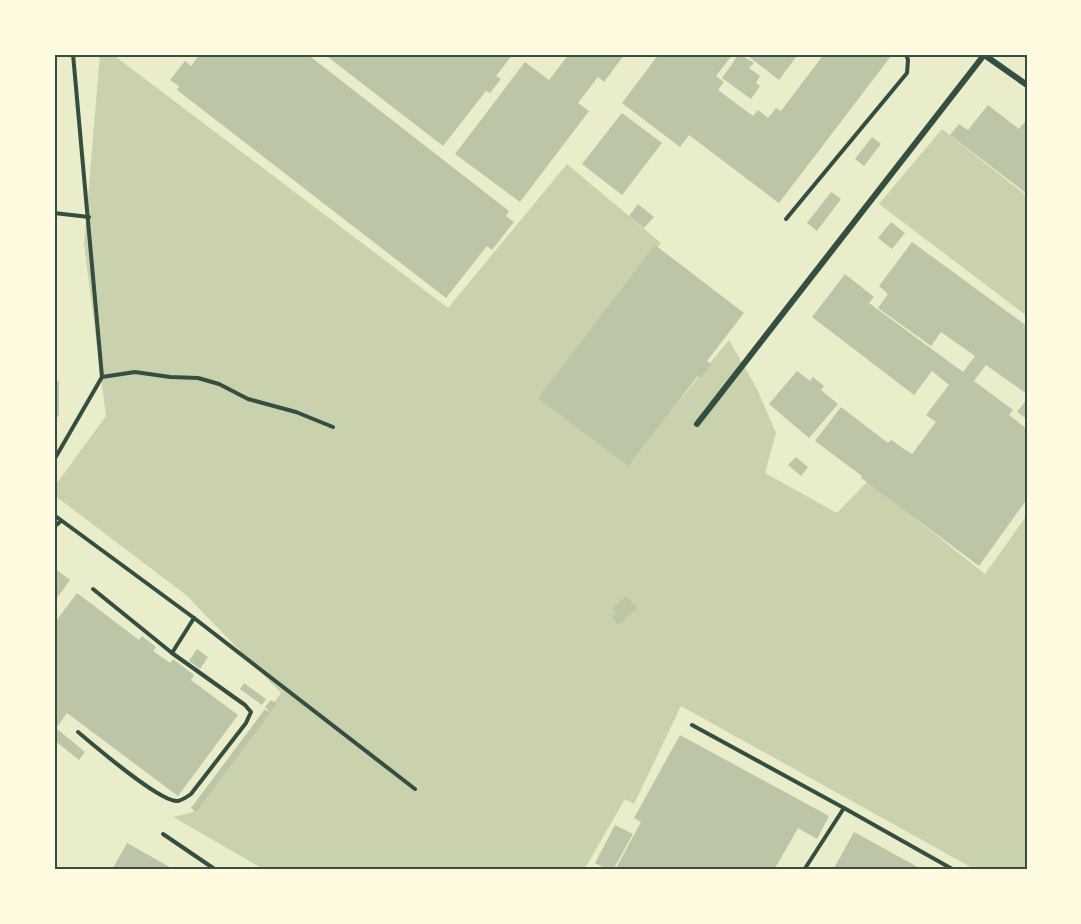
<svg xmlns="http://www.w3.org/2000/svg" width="1081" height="924" font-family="'Sofia Sans Condensed',sans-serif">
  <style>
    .green { fill: #cad2ad }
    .building { fill: #bcc5a7 }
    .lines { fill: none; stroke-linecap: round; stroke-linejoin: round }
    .service { stroke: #344e41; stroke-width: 4 }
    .minor { stroke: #344e41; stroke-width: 6 }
    .neatline { fill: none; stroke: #344e41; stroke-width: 2 }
  </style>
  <rect width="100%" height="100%" fill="#e9edc9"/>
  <g class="green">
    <path d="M 100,54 L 112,54 L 448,308 L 567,164 L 661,243 L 545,390 L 630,461 L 729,340 L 757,389 L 776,433 L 765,473 L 837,513 L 868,481 L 985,574 L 1027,515 L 1027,870 L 976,870 L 681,706 L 634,804 L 625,799 L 584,870 L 265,870 L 173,817 L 193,812 L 281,693 L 186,595 L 54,495 L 54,487 L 106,416 L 84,244 Z"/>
    <path d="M 942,129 L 1027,196 L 1027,316 L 879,204 Z"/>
  </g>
  <g class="building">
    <path d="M 200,54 L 307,54 L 509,211 L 506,216 L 514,222 L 492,250 L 487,246 L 446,298 L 177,90 L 179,86 L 170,80 L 185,61 L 191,66 Z"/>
    <path d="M 324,54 L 513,54 L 496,76 L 501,79 L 490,93 L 486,91 L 443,146 Z"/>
    <path d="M 569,54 L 625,54 L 604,82 L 598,77 L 578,103 L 589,111 L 520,202 L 455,154 L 525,62 L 549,80 Z"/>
    <path d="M 659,54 L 667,56 L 668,54 L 733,54 L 716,76 L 724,82 L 718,90 L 753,116 L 758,110 L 768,118 L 776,108 L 781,111 L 824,54 L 888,54 L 891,56 L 779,203 L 689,135 L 680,147 L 622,103 Z"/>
    <path d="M 739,54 L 754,63 L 749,68 L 760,76 L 756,83 L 760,86 L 751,99 L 722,78 Z"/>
    <path d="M 750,54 L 792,54 L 796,57 L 779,80 L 748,56 Z"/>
    <path d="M 988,105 L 1019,129 L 1027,119 L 1027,194 L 950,135 L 959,124 L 968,130 Z"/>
    <path d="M 622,113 L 662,143 L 622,195 L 582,164 Z"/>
    <path d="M 872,137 L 881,144 L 864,166 L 855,159 Z"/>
    <path d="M 831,192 L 841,199 L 817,231 L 807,223 Z"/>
    <path d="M 638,204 L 654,217 L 644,228 L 629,216 Z"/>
    <path d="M 891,222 L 905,233 L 892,249 L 878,238 Z"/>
    <path d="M 912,242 L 1027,326 L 1027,394 L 986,365 L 974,381 L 1013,410 L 1009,415 L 1027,429 L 1027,499 L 979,566 L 861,478 L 862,476 L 815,441 L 841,407 L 888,443 L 891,440 L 912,454 L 936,422 L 926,415 L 949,385 L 932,371 L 914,395 L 812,317 L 845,274 L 874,297 L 869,303 L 963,372 L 975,356 L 941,332 L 931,346 L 878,308 L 888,294 L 879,286 Z"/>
    <path d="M 655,245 L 744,313 L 707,361 L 711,364 L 701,378 L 698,376 L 628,466 L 538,398 Z"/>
    <path d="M 797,371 L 810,381 L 813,377 L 824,386 L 821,390 L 838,404 L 809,438 L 769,404 Z"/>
    <path d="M 54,380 L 59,381 L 59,415 L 54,422 Z"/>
    <path d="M 1027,399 L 1027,419 L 1017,412 Z"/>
    <path d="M 796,457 L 808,467 L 801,476 L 788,465 Z"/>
    <path d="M 54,568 L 70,580 L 54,602 Z"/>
    <path d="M 77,593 L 139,640 L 142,636 L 156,647 L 153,651 L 170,663 L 173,659 L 194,675 L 191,680 L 238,715 L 178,796 L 67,713 L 57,727 L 54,725 L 54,624 Z"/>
    <path d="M 626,596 L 637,608 L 618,625 L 612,617 L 616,613 L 612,609 Z"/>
    <path d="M 197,649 L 208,657 L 200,669 L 189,661 Z"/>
    <path d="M 244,683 L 266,699 L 262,705 L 240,689 Z"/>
    <path d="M 271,700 L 277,704 L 271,712 L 265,707 Z"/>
    <path d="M 265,709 L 270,713 L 196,812 L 191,808 Z"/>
    <path d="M 56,728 L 85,752 L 79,760 L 54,740 L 54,730 Z"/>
    <path d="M 680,735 L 829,816 L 817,839 L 798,828 L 774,870 L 615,870 L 641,822 L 634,818 Z"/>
    <path d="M 615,825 L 633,834 L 613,870 L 608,870 L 595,863 Z"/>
    <path d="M 854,832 L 923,870 L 833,870 Z"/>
    <path d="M 127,843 L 175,870 L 112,870 Z"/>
  </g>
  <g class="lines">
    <g class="service">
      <path d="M 54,213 L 89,217"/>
      <path d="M 786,219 L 907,73 L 908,60 L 906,54"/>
      <path d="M 102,377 L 135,372 L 170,377 L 198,378 L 219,384 L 248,399 L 296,412 L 333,427"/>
      <path d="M 54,460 L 102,377 L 73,54"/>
      <path d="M 54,515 L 194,618 L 415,789"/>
      <path d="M 54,527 L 61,521"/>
      <path d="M 93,589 L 172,653"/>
      <path d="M 692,725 L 844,808"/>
      <path d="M 78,732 C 94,745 160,803 178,801 C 182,800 187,797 191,794 L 246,723 L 251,712 L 245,705 L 172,653 L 194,618"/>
      <path d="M 163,834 L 216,870"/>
      <path d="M 804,870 L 844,808 L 954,870"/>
    </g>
    <g class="minor">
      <path d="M 983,54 L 1027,85"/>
      <path d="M 697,424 L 984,55"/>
    </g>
  </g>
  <rect width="1081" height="924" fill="none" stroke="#fefae0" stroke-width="111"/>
  <rect x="56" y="56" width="970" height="812" class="neatline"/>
</svg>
